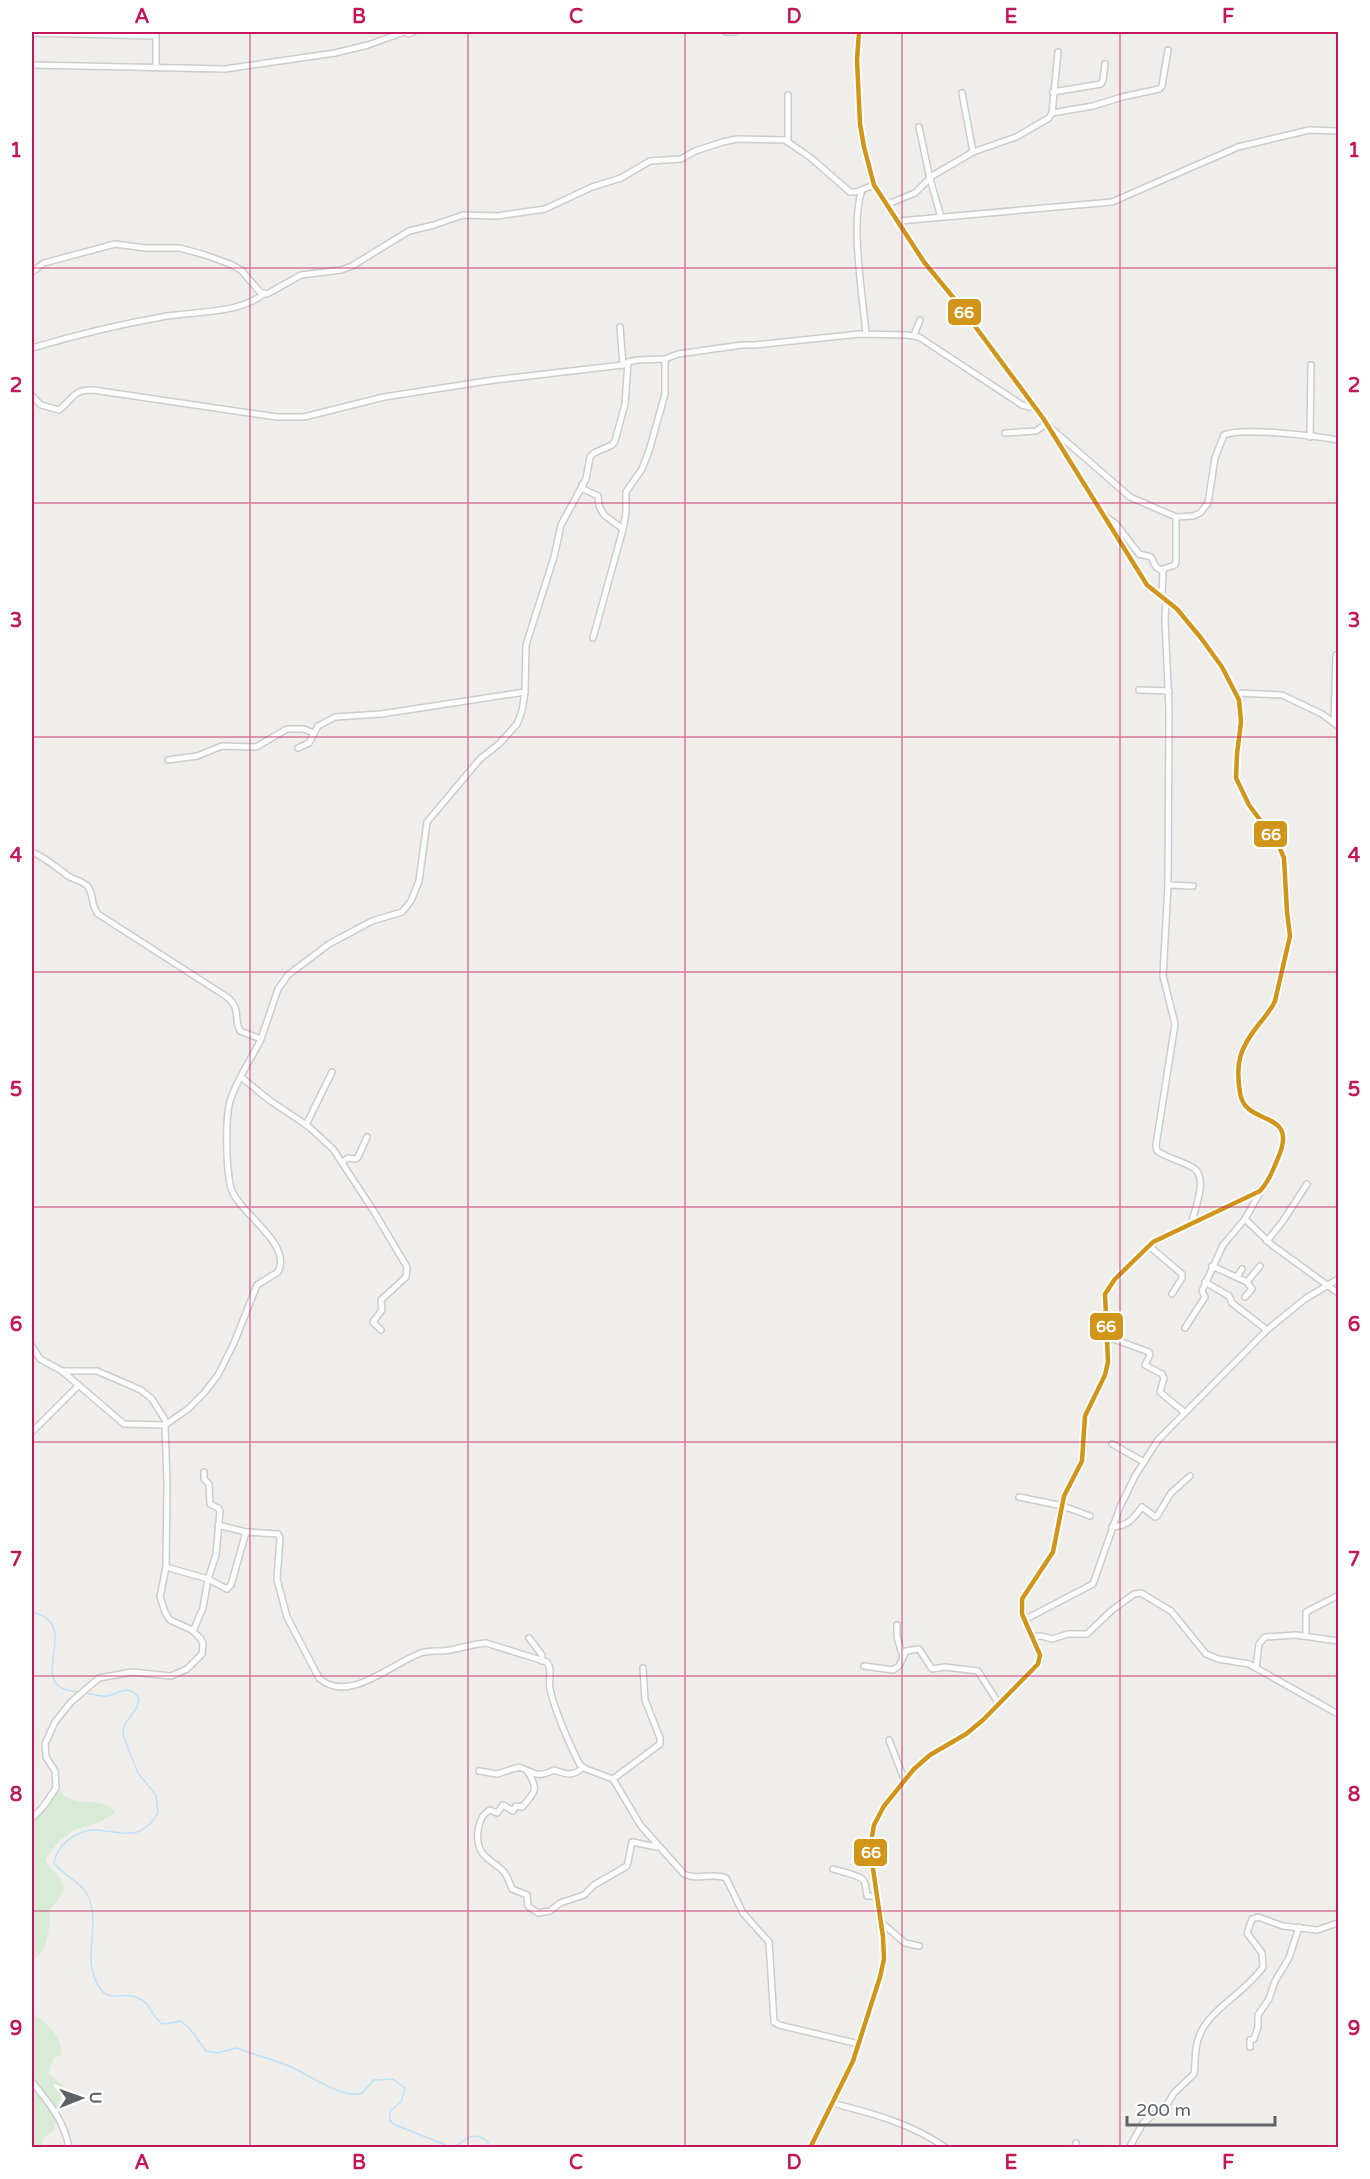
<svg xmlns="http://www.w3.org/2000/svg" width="1370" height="2179" font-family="'Varela Round',sans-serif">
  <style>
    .green { fill: #d8ebd6 }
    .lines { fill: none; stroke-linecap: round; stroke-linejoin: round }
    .stream { stroke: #bfe0f9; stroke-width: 1.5 }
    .minor-casing { stroke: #cbcccc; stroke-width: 8 }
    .tertiary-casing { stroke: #cbcccc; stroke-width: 9 }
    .minor { stroke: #fdfcfc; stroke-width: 5 }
    .tertiary { stroke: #fdfcfc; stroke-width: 6 }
    .bus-1-casing { stroke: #fff; stroke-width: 9 }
    .bus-1 { stroke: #d1951a; stroke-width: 4.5 }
    .grid { fill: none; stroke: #c2185b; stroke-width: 1.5; stroke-opacity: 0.55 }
    .line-badge { stroke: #fff; stroke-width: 2 }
    .badge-label { font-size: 16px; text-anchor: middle; font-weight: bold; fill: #fff }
    .neatline { fill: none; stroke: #c2185b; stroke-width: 2 }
    .grid-label { font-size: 20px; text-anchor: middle; font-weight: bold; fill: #c2185b }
  </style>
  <rect width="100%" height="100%" fill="#efeeea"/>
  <g class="green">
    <path d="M 60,1792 C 63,1794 65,1797 68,1798 C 83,1806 104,1796 115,1813 L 98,1823 L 74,1830 L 59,1841 L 46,1858 L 46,1862 C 66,1886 72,1886 49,1910 C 50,1926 49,1953 32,1960 L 32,1819 L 36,1818 L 53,1797 Z"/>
    <path d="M 32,2013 C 47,2024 62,2035 61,2055 L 53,2059 L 49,2074 L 63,2085 L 64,2089 L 59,2102 L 54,2130 L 43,2138 L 41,2147 L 32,2147 Z"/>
  </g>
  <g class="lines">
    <g class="stream">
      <path d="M 32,1612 C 79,1623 36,1671 60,1687 C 65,1691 72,1691 78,1692"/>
      <path d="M 86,1693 C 92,1694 100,1697 106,1696 C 119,1694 129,1683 139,1698 L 137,1707 L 124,1726 L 123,1735 L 138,1773 L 156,1795 L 158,1813 C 154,1820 146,1829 137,1832 C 124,1836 109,1830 95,1830 C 77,1830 57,1844 54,1863 C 64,1877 82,1881 89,1898 C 101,1929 79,1962 102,1991 C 109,2000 122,1994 132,1996 C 152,2001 148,2012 161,2023 L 165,2024 L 181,2021 L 190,2029 L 206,2051 L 217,2053 L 237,2048 C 255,2056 274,2059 291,2067 C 312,2076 338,2097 361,2094 L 374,2080 L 393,2079 L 405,2088 L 401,2102 L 390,2111 L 390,2120 L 393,2124 L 451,2147 C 466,2145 468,2127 488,2142 L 488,2148"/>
    </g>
    <g class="minor-casing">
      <g id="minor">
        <path d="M 404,32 L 409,34 L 413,32"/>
        <path d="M 726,32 L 734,32"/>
        <path d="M 32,33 L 156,36 L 156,67"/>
        <path d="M 32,65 L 225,69 L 335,53 L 368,45 L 404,32"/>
        <path d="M 1053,92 L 1101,84 L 1103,80 L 1105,64"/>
        <path d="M 962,93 L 973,152"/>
        <path d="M 788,95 L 788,142"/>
        <path d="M 1052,113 L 1093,106 L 1122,97 L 1159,89 L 1162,86 L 1168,50"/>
        <path d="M 919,127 L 930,179 L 941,217"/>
        <path d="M 862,190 C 850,223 863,297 866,334"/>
        <path d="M 888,204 L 915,193 L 932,176 L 973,152 L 1016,137 L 1049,118 L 1052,113 L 1058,52"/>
        <path d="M 899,221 L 1112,202 L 1238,147 L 1309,130 L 1338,131"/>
        <path d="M 32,272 L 44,263 L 115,244 L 145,248 L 180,248 L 205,255 L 230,264 L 241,270 L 260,292 L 267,294 L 301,275 L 341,270 L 352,266 L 409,231 L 434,225 L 463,215 L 497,216 L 545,209 L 592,187 L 621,178 L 650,161 L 681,159 L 695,151 L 723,142 L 737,139 L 785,140 L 811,158 L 850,192 L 856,192 L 874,185"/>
        <path d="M 620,327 L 623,365"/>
        <path d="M 914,335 L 920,320"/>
        <path d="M 32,348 C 76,335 121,324 167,316 C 199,311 237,314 264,294"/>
        <path d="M 32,396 L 41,405 L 59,410 C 74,398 72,390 93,390 L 277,417 L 304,417 L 384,397 L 494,380 L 623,365 L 628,362 L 638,360 L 665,359 L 678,354 L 742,345 L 755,345 L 860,334 L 907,335 L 919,337 L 1022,405 L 1029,407 L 1034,406"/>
        <path d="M 1052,429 L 1130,497 L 1176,517 L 1193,516 L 1200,513 L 1208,503 L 1215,458 L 1224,435 C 1242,427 1316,436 1338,440"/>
        <path d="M 1005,433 L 1036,431 L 1046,424"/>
        <path d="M 1310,437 L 1311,365"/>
        <path d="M 582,485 L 583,489 L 598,496 L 599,506 L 604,515 L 623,529 L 593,638"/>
        <path d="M 1105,516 L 1116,524 L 1139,554 L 1151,557 L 1156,567 L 1163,571"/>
        <path d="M 623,529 L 626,512 L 626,492 L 642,469 L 649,451 L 665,394 L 665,359"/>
        <path d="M 1162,597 L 1163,569 L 1175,565 L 1176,562 L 1176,517"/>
        <path d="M 1166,599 L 1165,620 L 1169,709 L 1168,885 L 1163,976 L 1175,1024 L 1156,1145 L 1157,1151 C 1168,1158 1181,1161 1192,1167 C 1210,1176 1194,1210 1191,1225"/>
        <path d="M 1139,690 L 1169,691"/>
        <path d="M 1236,693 L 1282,695 L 1322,714 L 1338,726"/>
        <path d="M 1334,723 L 1336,655"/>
        <path d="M 298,748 L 309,743 L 318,726 L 335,717 L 381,714 L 525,692"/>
        <path d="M 168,760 L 197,756 L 222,746 L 256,747 L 287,729 L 304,729 L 313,733"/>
        <path d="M 32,852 C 46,858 56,867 68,876 C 74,880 84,881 88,887 C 94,896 91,906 98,914 L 227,997 C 242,1010 233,1017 240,1031 L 261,1039 C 251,1060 237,1079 230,1101 C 225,1120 226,1169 231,1188 C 238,1213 293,1243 278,1272 L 257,1285 L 234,1343 L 218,1375 L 204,1393 L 188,1409 L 165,1425 L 167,1483 L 166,1567 L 160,1597 L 165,1612 L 170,1620 L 192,1630 L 201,1639 L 203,1644 L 202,1654 L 187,1669 L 171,1676 L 132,1672 L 99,1678 L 71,1702 L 55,1722 L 45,1744 L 46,1757 L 55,1771 L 56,1788 L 43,1807 L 32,1818"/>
        <path d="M 1168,885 L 1193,886"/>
        <path d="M 261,1039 L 278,989 L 288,975 L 329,944 L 372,921 L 402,912 L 411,901 L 419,881 L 427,822 L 480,759 L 499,744 L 517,724 L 522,711 L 525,692 L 526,645 L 554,557 L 561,525 L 586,479 L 590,457 L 594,453 L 612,445 L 615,441 L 625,404 L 628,362"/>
        <path d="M 241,1077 L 269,1100 L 308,1126 L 333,1149 L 373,1210 L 407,1267 L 406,1277 L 381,1300 L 382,1310 L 373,1322 L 381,1330"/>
        <path d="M 306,1125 L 332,1072"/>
        <path d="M 342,1162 L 348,1158 L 356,1159 L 358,1157 L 367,1137"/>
        <path d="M 1245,1219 L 1262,1189"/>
        <path d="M 1267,1241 L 1283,1221 L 1307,1184"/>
        <path d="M 1149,1246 L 1182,1274 L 1182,1278 L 1172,1294"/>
        <path d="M 1212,1266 L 1247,1282 L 1252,1289 L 1245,1297"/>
        <path d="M 1237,1277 L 1242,1269"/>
        <path d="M 1205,1282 L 1229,1296 L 1232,1303 L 1267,1330"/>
        <path d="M 1247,1282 L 1260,1266"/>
        <path d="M 1185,1328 L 1205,1297 L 1202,1291 L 1223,1245 L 1245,1219 L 1272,1245 L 1338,1293"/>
        <path d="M 1108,1337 L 1149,1352 L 1150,1355 L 1145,1365 L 1162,1374 L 1164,1378 L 1160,1392 L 1184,1412"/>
        <path d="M 32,1346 L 40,1359 L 62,1371 L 124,1424 L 165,1425"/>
        <path d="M 62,1371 L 97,1371 L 141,1390 L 152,1399 L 167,1423"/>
        <path d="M 32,1432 L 79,1385"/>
        <path d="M 1112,1444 L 1144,1462"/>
        <path d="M 1019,1497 L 1063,1506 L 1090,1516"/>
        <path d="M 218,1525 L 246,1532"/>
        <path d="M 1112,1527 C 1128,1526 1133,1519 1142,1507 L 1155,1517 L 1157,1516 L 1171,1493 L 1190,1476"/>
        <path d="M 166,1567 L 208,1579 L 227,1589 L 231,1585 L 246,1532 L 278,1534 L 280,1538 L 277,1579 L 287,1617 L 319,1678 C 348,1705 392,1663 421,1653 C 430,1650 440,1652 450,1650 C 462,1648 473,1644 486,1643 L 547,1662 C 553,1669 548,1680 550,1689 C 556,1715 568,1741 580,1765 L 586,1769 L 613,1779 L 641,1826 L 684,1874 C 698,1881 712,1872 726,1878 L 743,1913 L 769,1942 L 774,2022 L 779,2025 L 859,2044"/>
        <path d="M 1024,1620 L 1093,1584 L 1120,1507 L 1135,1476 L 1158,1440 L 1267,1330 L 1305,1299 L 1338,1279"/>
        <path d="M 897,1625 L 897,1637 L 903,1657"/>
        <path d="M 193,1631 L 203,1608 L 208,1579 L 216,1555 L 220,1511 L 218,1508 L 210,1504 L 209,1484 L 204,1479 L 204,1472"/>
        <path d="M 1306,1636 L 1306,1612 L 1337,1596"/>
        <path d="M 1032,1637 L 1041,1636 L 1052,1639 L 1068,1634 L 1087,1634 L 1111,1611 L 1134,1594 L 1141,1593 L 1171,1611 L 1206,1654 L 1218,1659 L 1249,1664 L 1338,1714"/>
        <path d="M 529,1638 L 542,1655 L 542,1661"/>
        <path d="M 864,1666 L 893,1670 L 899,1666 L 906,1651 L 919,1649 L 932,1669 L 945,1667 L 978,1671 L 999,1704"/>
        <path d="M 1256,1668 L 1259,1644 L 1265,1637 L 1296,1635 L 1338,1641"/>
        <path d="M 889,1740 L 904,1779"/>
        <path d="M 479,1771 L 497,1774 L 519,1767 C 534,1772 536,1779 554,1770 C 565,1774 573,1777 582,1768"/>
        <path d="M 528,1772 C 539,1790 535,1792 522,1807 L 516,1806 L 513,1811 L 503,1805 L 497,1813 L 490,1810 C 478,1815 475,1838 480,1849 C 484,1859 497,1864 504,1872 C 508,1877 510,1884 512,1889 L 527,1895 L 528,1906 L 538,1913 L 550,1911 L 560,1903 L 584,1895 L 594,1885 L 627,1866 L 632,1842 L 657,1847"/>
        <path d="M 613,1779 L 660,1744 L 660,1738 L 645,1700 L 643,1668"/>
        <path d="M 833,1869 C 839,1871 862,1876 864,1881 C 866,1885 866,1891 867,1896 L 877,1896"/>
        <path d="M 882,1923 L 905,1943 L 919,1946"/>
        <path d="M 1250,2047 L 1250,2040 L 1254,2039 L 1258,2027 L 1258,2015 L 1269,1999 L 1275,1981 L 1289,1958 L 1299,1927"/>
        <path d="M 32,2082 C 48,2101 65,2122 69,2148"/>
        <path d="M 832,2103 C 871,2113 913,2124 946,2148"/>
        <path d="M 1075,2148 L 1076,2143"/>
        <path d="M 1129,2148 L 1143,2123 L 1168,2103 L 1174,2093 L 1194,2074 C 1196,2059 1194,2046 1201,2032 C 1211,2009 1248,1990 1263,1967 L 1262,1953 L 1247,1933 L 1252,1919 L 1258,1917 L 1283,1926 L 1317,1930 L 1338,1923"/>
      </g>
    </g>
    <g class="tertiary-casing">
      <path id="tertiary" d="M 810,2148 L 853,2061 L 880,1977 L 884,1959 L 883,1937 L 870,1848 L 874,1825 L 884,1806 L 914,1769 L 930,1755 L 966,1734 L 983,1720 L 1038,1664 L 1040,1655 L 1022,1614 L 1022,1599 L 1053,1552 L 1064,1496 L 1082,1461 L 1085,1416 L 1105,1375 L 1108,1362 L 1105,1294 L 1115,1279 L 1153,1242 L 1260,1191 C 1269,1181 1273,1170 1278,1158 C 1300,1108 1245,1128 1240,1093 C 1235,1062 1240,1048 1259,1024 C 1265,1017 1271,1010 1275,1001 L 1290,936 L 1287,912 L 1284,858 L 1278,844 L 1249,805 L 1236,778 L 1237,754 L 1241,722 L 1239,700 L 1222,667 L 1201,638 L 1177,609 L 1147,585 L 1043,418 L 957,302 L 924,262 L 874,185 L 864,147 L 860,124 L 857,60 L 859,32"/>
    </g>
    <use href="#minor" class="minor"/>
    <use href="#tertiary" class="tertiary"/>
    <g class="bus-1-casing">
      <path id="bus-1" d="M 810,2148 L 853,2061 L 880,1977 L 884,1959 L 883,1937 L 870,1848 L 874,1825 L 884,1806 L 914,1769 L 930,1755 L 966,1734 L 983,1720 L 1038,1664 L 1040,1655 L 1022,1614 L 1022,1599 L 1053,1552 L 1064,1496 L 1082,1461 L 1085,1416 L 1105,1375 L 1108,1362 L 1105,1294 L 1115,1279 L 1153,1242 L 1260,1191 C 1269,1181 1273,1170 1278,1158 C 1300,1108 1245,1128 1240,1093 C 1235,1062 1240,1048 1259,1024 C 1265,1017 1271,1010 1275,1001 L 1290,936 L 1287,912 L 1284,858 L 1278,844 L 1249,805 L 1236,778 L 1237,754 L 1241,722 L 1239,700 L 1222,667 L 1201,638 L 1177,609 L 1147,585 L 1043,418 L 957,302 L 924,262 L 874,185 L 864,147 L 860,124 L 857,60 L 859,32"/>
    </g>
    <use href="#bus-1" class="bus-1"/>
  </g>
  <path class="grid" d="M 250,32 L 250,2148M 468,32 L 468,2148M 685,32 L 685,2148M 902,32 L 902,2148M 1120,32 L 1120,2148M 32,268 L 1338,268M 32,503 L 1338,503M 32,737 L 1338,737M 32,972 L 1338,972M 32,1207 L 1338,1207M 32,1442 L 1338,1442M 32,1676 L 1338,1676M 32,1911 L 1338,1911"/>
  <g class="line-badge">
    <rect x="947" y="298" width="35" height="28" rx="6" fill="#d1951a"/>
    <rect x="1253" y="820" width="35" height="28" rx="6" fill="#d1951a"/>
    <rect x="1089" y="1312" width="35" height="29" rx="6" fill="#d1951a"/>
    <rect x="853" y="1838" width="35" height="29" rx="6" fill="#d1951a"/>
  </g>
  <g class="badge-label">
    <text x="964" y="318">66</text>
    <text x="1271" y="840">66</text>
    <text x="1106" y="1332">66</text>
    <text x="871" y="1858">66</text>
  </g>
  <rect width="1370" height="2179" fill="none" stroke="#ffffff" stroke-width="66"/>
  <g transform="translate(81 2098) rotate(89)" stroke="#ffffff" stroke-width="4.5" paint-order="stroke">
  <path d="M0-4.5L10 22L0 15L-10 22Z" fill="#5f6368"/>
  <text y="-9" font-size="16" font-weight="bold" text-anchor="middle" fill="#5f6368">U</text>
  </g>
  <path d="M1127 2116v9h148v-9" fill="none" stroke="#5f6368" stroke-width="3"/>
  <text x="1136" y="2116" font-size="18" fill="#5f6368" stroke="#ffffff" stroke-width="4.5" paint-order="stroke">200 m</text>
  <rect x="33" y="33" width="1304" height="2113" class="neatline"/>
  <g class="grid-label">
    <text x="142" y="23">A</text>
    <text x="359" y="23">B</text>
    <text x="576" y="23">C</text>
    <text x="794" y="23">D</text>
    <text x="1011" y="23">E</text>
    <text x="1228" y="23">F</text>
    <text x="16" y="157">1</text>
    <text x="1354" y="157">1</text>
    <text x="16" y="392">2</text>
    <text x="1354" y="392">2</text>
    <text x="16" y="627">3</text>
    <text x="1354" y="627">3</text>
    <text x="16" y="862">4</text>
    <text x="1354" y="862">4</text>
    <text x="16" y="1096">5</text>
    <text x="1354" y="1096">5</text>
    <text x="16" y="1331">6</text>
    <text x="1354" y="1331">6</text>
    <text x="16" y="1566">7</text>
    <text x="1354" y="1566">7</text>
    <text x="16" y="1801">8</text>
    <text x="1354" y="1801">8</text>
    <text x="16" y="2035">9</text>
    <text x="1354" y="2035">9</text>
    <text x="142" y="2169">A</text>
    <text x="359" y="2169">B</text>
    <text x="576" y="2169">C</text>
    <text x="794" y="2169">D</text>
    <text x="1011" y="2169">E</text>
    <text x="1228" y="2169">F</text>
  </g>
</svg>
